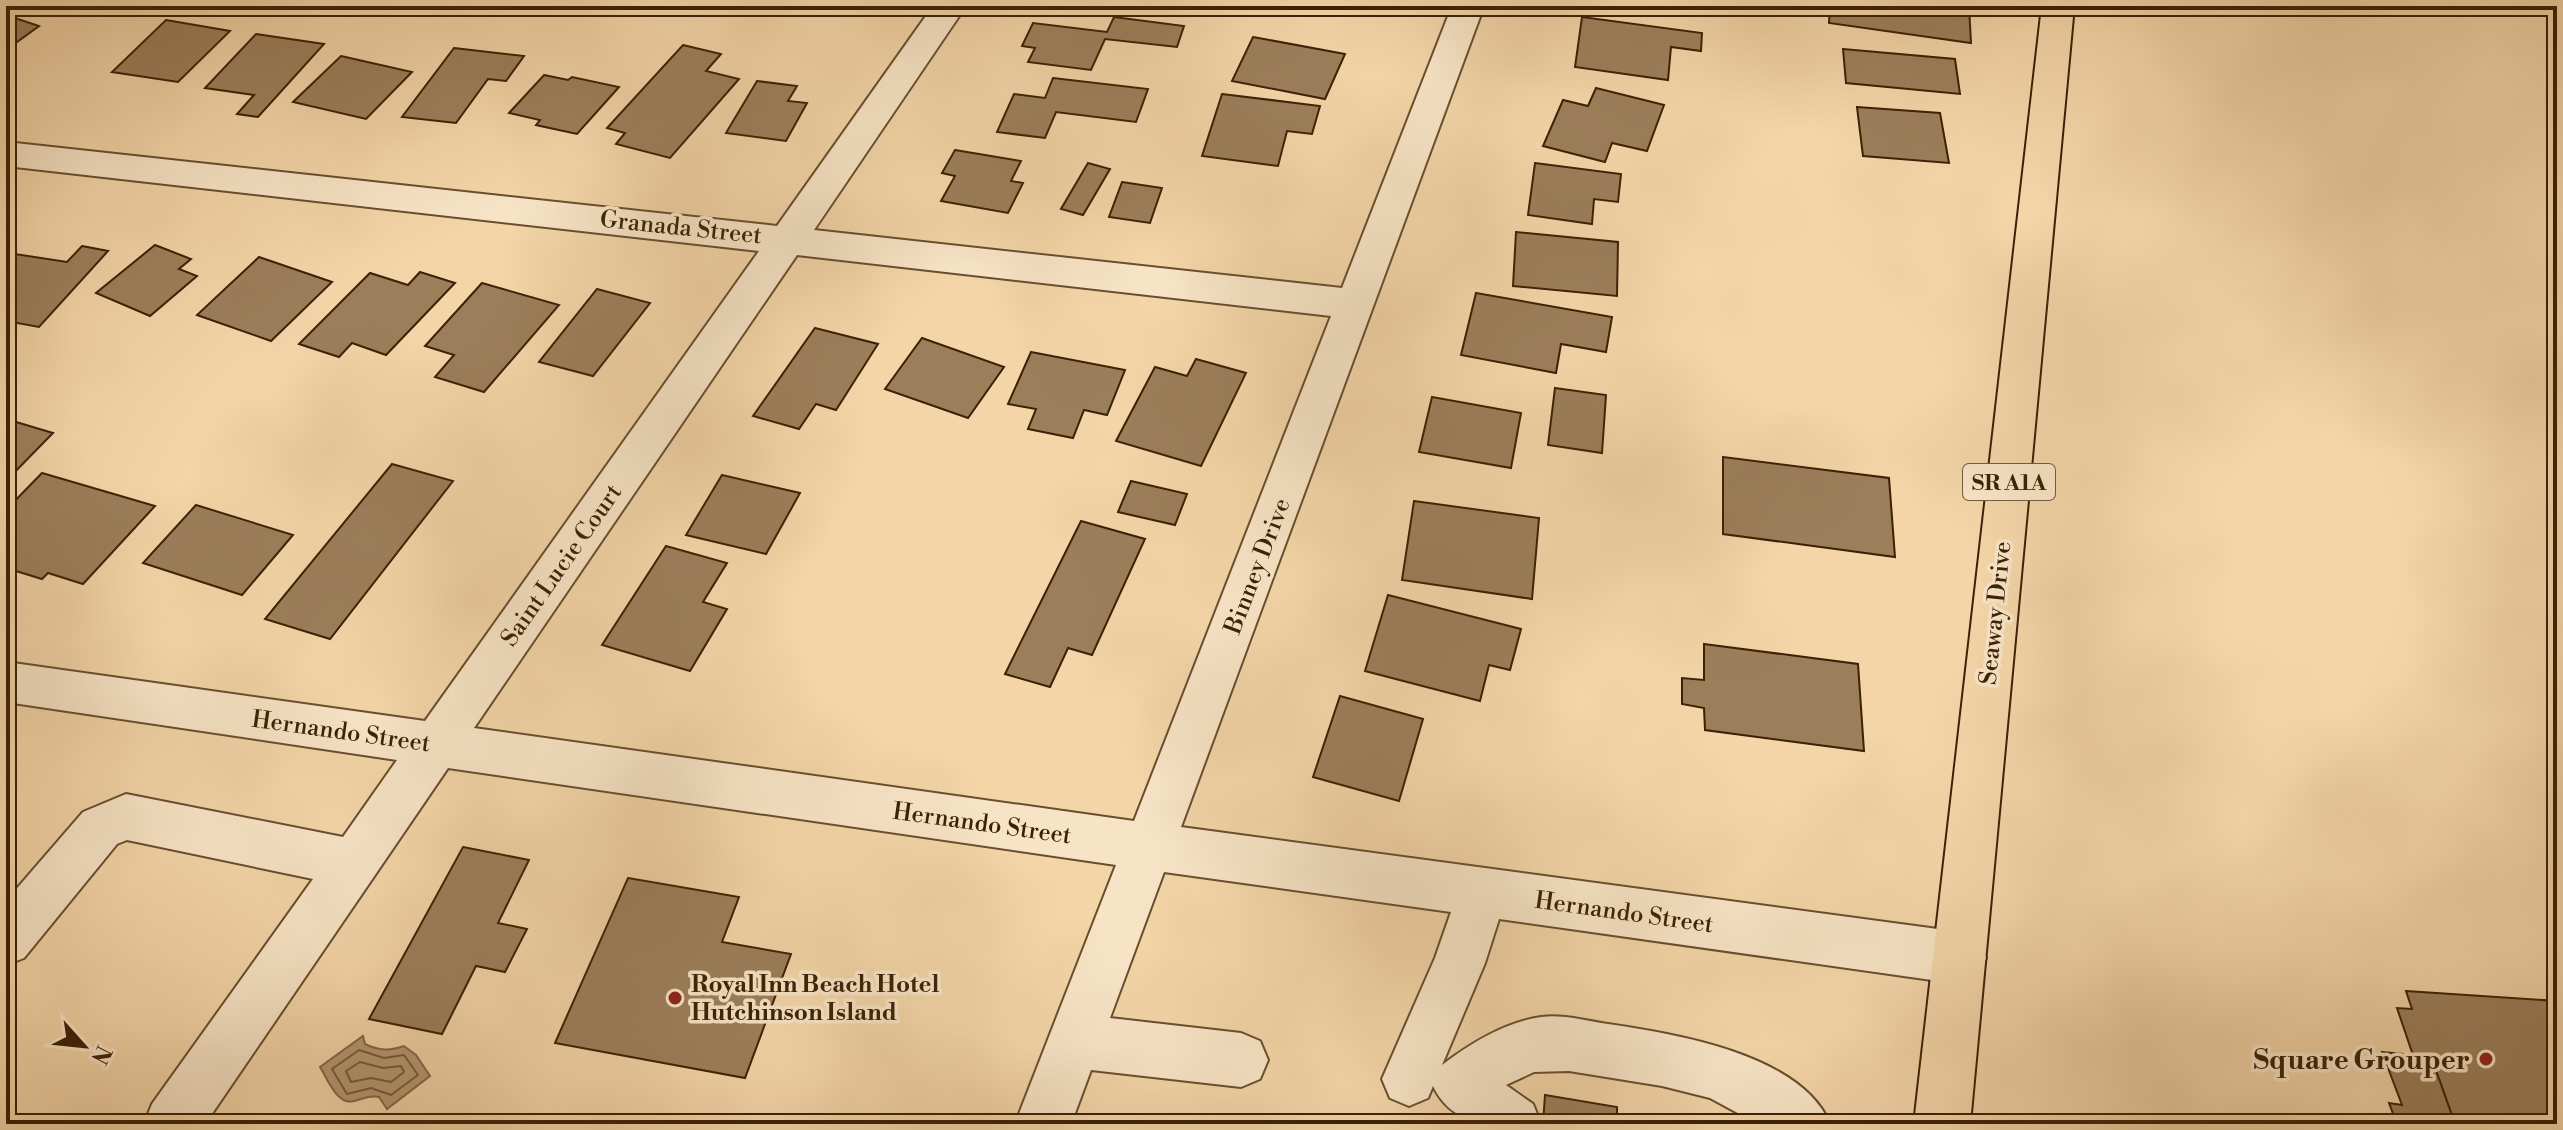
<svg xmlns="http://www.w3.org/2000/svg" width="2563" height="1130" font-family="'Libre Bodoni',serif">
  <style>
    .water { fill: #b49871; stroke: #846846; stroke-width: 2 }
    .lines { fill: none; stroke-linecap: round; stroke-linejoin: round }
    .shore { stroke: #785c3b; stroke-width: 2 }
    .building { fill: #9b7f5a; stroke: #3b2105; stroke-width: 2 }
    .minor-casing { stroke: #694e2e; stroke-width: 4 }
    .major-casing { stroke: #3b2105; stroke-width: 4 }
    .minor { fill: #f7e4c6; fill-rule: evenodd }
    .major { fill: #f3d5a8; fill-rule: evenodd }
    .poi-dot { fill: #8f2418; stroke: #f7e4c6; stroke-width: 3 }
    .labels { text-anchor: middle; stroke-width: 7; stroke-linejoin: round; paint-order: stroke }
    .shield { fill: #f7e4c6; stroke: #735c3f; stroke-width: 2 }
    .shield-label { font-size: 22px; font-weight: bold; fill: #3b2105 }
    .street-label { font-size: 24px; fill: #3b2105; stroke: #f7e4c6 }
    .poi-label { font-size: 24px; font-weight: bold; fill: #3b2105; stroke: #f7e4c6; text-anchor: start }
    .near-poi-label { font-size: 28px; font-weight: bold; fill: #3b2105; stroke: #f7e4c6; text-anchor: end }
  </style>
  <rect width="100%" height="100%" fill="#f3d5a8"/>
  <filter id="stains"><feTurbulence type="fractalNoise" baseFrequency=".0025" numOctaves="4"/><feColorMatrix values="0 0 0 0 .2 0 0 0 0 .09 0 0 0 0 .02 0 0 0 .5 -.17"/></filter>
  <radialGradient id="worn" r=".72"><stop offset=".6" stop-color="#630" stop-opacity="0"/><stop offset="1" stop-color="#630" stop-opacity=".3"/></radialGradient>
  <path class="water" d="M 363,1036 L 365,1044 C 379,1051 390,1051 404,1046 L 416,1055 L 430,1076 L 387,1109 L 379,1097 C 369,1095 363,1099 354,1101 C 337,1106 327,1078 320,1067 Z"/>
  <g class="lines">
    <g class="shore">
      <path d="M 359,1050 L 384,1058 L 404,1055 L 418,1075 L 391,1095 L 371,1088 L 347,1094 L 332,1069 Z"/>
      <path d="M 360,1062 L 383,1068 L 401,1066 L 404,1072 L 391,1082 L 371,1078 L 351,1082 L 346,1071 Z"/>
    </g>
  </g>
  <g class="building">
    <path d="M 821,6 L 853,6 L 849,14 L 818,10 Z"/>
    <path d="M 1629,6 L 1709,6 L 1709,14 Z"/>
    <path d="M 1830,6 L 1969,6 L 1971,43 L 1829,23 Z"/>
    <path d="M 6,15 L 39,26 L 6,50 Z"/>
    <path d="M 1114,17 L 1184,26 L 1177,47 L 1105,39 L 1091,70 L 1028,62 L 1035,48 L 1022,46 L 1033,23 L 1107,32 Z"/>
    <path d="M 1582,17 L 1702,33 L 1701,51 L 1671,47 L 1668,80 L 1575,67 Z"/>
    <path d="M 166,20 L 230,31 L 178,82 L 112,72 Z"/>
    <path d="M 256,34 L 324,44 L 258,117 L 237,114 L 254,95 L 205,88 Z"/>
    <path d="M 1253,37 L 1345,54 L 1325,99 L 1232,81 Z"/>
    <path d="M 683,45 L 721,54 L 706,71 L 739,79 L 670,158 L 616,144 L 625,133 L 607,128 Z"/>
    <path d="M 454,48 L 524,56 L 506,81 L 488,79 L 456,123 L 402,117 Z"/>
    <path d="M 1843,49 L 1955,59 L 1960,94 L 1846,83 Z"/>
    <path d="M 341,56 L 412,72 L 366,119 L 293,102 Z"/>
    <path d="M 544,75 L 568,80 L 572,77 L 619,87 L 577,134 L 536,125 L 540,120 L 509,113 Z"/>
    <path d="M 1053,78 L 1148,89 L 1136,122 L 1056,112 L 1045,138 L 997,132 L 1014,94 L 1045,98 Z"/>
    <path d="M 757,81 L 797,86 L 788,101 L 807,103 L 786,141 L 726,133 Z"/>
    <path d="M 1596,88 L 1664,105 L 1647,151 L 1612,143 L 1605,162 L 1543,146 L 1563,100 L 1588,106 Z"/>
    <path d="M 1222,94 L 1320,106 L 1312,134 L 1287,131 L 1278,166 L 1202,156 Z"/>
    <path d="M 1857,107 L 1940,113 L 1949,163 L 1863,156 Z"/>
    <path d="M 955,150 L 1021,161 L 1011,181 L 1023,183 L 1008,213 L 941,201 L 955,176 L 942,173 Z"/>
    <path d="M 1088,163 L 1110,169 L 1083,215 L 1061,209 Z"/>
    <path d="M 1535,163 L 1621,174 L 1618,202 L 1594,199 L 1592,224 L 1528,215 Z"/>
    <path d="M 1122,182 L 1162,188 L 1150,223 L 1109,217 Z"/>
    <path d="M 1516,232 L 1618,242 L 1617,296 L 1513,286 Z"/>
    <path d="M 155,245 L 191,259 L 179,269 L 197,276 L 150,316 L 96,293 Z"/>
    <path d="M 82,246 L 108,251 L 39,327 L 6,321 L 6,264 L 15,254 L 67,262 Z"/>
    <path d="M 259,257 L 332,282 L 271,341 L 197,315 Z"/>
    <path d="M 420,272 L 455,283 L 386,355 L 352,343 L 339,357 L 299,344 L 370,273 L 408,285 Z"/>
    <path d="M 482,283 L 559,305 L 484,392 L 435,377 L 454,355 L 425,346 Z"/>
    <path d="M 597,289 L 650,303 L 593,376 L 539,362 Z"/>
    <path d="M 1476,293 L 1612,317 L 1606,352 L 1561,344 L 1556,373 L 1461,355 Z"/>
    <path d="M 815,328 L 878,344 L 836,410 L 816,404 L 799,429 L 753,416 Z"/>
    <path d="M 922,338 L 1004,367 L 968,418 L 885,389 Z"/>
    <path d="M 1031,352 L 1125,370 L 1107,415 L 1084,410 L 1073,438 L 1028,429 L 1036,409 L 1008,404 Z"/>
    <path d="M 1196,359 L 1246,373 L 1201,466 L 1116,441 L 1155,367 L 1187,376 Z"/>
    <path d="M 1555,388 L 1606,395 L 1602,453 L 1548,445 Z"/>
    <path d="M 1432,397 L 1521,413 L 1511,468 L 1419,452 Z"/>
    <path d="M 6,419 L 53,433 L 6,481 Z"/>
    <path d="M 1723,457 L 1889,478 L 1895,557 L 1723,534 Z"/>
    <path d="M 392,464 L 453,481 L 330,639 L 265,619 Z"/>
    <path d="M 42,473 L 155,506 L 83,584 L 48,573 L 42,579 L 6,568 L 6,510 Z"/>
    <path d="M 722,475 L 800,493 L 766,554 L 686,535 Z"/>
    <path d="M 1131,481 L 1187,494 L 1175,525 L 1118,512 Z"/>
    <path d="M 1414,501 L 1539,518 L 1532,599 L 1402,580 Z"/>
    <path d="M 196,505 L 293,535 L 242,595 L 143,563 Z"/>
    <path d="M 1081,521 L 1145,539 L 1092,655 L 1068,648 L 1050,687 L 1005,674 Z"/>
    <path d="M 666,546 L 727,563 L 703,602 L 727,609 L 690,671 L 602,645 Z"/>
    <path d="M 1388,595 L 1521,629 L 1510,670 L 1489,665 L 1480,701 L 1365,671 Z"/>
    <path d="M 1704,644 L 1858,664 L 1864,751 L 1705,730 L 1704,708 L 1682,704 L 1682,678 L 1704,680 Z"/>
    <path d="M 1340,696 L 1423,719 L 1399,801 L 1313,777 Z"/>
    <path d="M 463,847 L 529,860 L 498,923 L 527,929 L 505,972 L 476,966 L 442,1034 L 369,1019 Z"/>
    <path d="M 628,878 L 739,897 L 722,942 L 791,954 L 745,1078 L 555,1043 Z"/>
    <path d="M 2406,991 L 2557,1001 L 2557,1124 L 2455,1124 L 2434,1065 L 2416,1064 L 2397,1008 L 2412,1009 Z"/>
    <path d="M 2382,1052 L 2413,1055 L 2416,1064 L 2434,1065 L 2455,1124 L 2397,1124 L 2389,1103 L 2402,1105 Z"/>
    <path d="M 1545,1095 L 1617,1107 L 1617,1124 L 1543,1124 Z"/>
  </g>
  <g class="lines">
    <g class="minor-casing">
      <path id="minor" d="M 933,6 L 966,6 L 814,230 L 1342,288 L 1452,6 L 1484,6 L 1181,827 L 1960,932 L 1978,940 L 1986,958 L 1978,976 L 1960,984 L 1499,919 L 1485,963 L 1442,1065 C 1471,1043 1505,1022 1541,1017 C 1564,1014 1586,1021 1608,1024 C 1675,1034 1801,1054 1830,1124 L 1758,1124 L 1710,1098 L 1662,1086 L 1569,1071 L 1534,1072 L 1506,1085 L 1533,1104 L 1541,1124 C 1495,1124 1454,1130 1433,1086 L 1428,1098 L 1409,1106 L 1390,1098 L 1382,1079 L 1435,958 L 1451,912 L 1164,872 L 1110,1018 L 1241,1033 L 1260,1041 L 1268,1060 L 1260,1079 L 1241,1087 L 1091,1070 L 1071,1124 L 1015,1124 L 1116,865 L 448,768 L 205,1124 L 144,1124 L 152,1104 L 313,879 L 127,840 L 117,844 L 24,958 L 6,965 L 6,901 L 83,812 L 126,794 L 343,837 L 397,760 L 6,702 L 6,662 L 425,721 L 759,251 L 6,166 L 6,142 L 777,226 ZM 797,255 L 1331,316 L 1134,821 L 474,728 Z"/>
    </g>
    <g class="major-casing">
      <path id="major" d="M 2042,6 L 2074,6 L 1970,1124 L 1914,1124 Z"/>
    </g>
    <use href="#minor" class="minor"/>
    <use href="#major" class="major"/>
  </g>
  <g class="poi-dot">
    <circle cx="675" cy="998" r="8"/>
    <circle cx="2486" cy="1059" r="8"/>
  </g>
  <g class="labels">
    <rect class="shield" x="1963" y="464" width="92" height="36" rx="6"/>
    <g class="shield-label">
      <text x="2009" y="490">SR A1A</text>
    </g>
    <g class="street-label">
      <text transform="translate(681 227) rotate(6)" y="8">Granada Street</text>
      <text transform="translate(561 565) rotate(-55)" y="8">Saint Lucie Court</text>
      <text transform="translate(1257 566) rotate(-69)" y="8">Binney Drive</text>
      <text transform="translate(1995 613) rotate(-84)" y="8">Seaway Drive</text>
      <text transform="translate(341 731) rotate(8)" y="8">Hernando Street</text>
      <text transform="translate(982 823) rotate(8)" y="8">Hernando Street</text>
      <text transform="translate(1624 912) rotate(8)" y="8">Hernando Street</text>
    </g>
    <g class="poi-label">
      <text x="691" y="992">Royal Inn Beach Hotel<tspan x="691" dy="28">Hutchinson Island</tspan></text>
    </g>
    <g class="near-poi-label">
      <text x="2470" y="1069">Square Grouper</text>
    </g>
  </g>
  <rect width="2563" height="1130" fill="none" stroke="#f3d5a8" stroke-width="32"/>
  <rect x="8" y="8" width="2547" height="1114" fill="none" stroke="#3b2105" stroke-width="4"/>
  <rect x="16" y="16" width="2531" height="1098" fill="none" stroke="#3b2105" stroke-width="2"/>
  <g transform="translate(84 1046) rotate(117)" stroke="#f7e4c6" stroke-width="6" paint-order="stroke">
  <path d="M0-6L14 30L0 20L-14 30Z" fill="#3b2105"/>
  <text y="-12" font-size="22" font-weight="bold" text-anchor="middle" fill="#3b2105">N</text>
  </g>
  <rect width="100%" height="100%" filter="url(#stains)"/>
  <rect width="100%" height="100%" fill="url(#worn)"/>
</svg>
